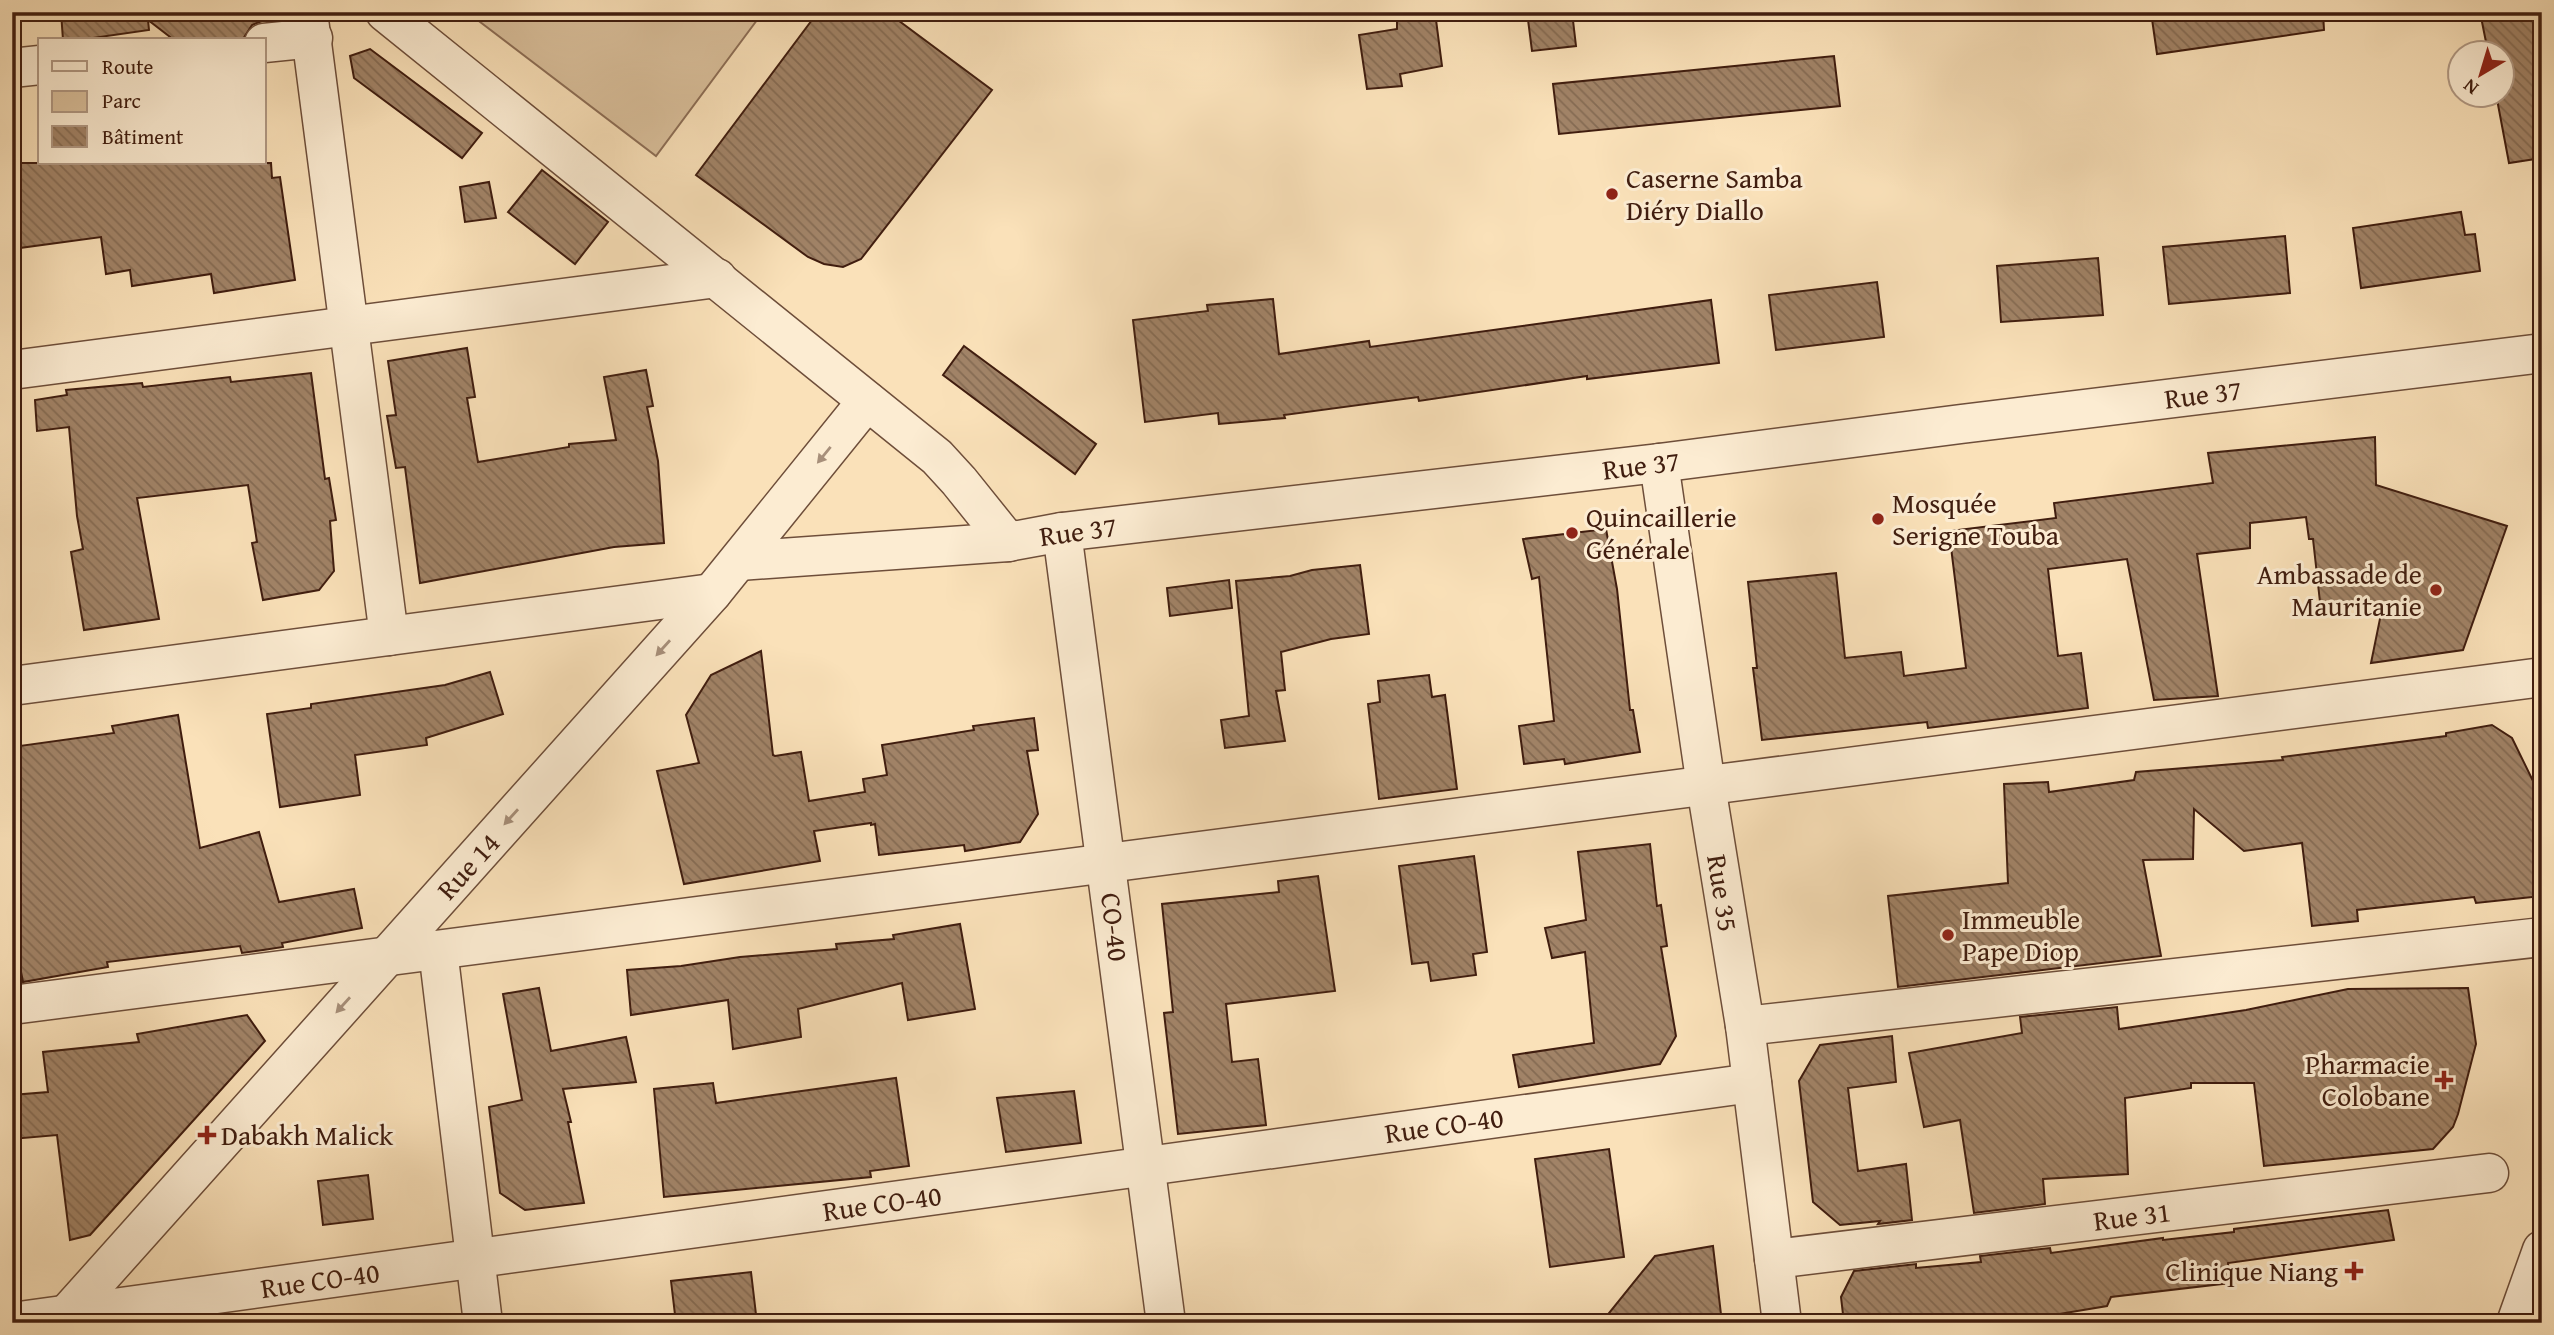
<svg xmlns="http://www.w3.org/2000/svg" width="2554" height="1335" font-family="'Gentium Book Plus',serif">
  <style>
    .park { fill: #dac09c; stroke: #8d6e56; stroke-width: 2 }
    .building { fill: url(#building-back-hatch); stroke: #401d0f; stroke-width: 2 }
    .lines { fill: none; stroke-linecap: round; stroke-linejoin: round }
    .minor-casing { stroke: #6e4e3a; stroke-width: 41 }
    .tertiary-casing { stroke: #6e4e3a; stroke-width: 41 }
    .minor { stroke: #fcecd2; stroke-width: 38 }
    .tertiary { stroke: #fcecd2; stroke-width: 38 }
    .oneway { fill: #a78f7a }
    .poi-dot { fill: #8f2418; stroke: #fcecd2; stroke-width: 2.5 }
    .labels { text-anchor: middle; stroke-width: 6; stroke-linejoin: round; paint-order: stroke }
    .poi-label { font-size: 28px; fill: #401d0f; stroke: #fcecd2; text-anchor: start }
    .street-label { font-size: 28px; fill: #401d0f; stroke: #fcecd2 }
  </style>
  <defs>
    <pattern id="building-back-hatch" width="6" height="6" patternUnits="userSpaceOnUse" patternTransform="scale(1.75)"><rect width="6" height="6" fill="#a18367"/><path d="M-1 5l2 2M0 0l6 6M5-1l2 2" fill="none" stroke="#856b53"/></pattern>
  </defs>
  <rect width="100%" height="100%" fill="#fae1b9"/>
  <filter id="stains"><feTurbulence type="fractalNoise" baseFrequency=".00286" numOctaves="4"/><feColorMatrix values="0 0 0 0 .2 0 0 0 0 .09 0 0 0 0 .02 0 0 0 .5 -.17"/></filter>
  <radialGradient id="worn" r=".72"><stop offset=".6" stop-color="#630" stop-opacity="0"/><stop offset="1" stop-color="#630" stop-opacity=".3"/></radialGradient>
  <path class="park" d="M 467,12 L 763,12 L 656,156 Z"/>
  <g class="building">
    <path d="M 61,12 L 287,12 L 287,19 L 262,21 L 252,25 L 243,39 L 174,40 L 148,20 L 149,30 L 79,40 L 63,40 Z"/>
    <path d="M 818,12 L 887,12 L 992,90 L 861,259 L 843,267 L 824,264 L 808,257 L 696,175 Z"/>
    <path d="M 1397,12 L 1435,12 L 1442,66 L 1400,74 L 1402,86 L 1367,89 L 1359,35 L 1397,29 Z"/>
    <path d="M 1527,12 L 1572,12 L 1576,46 L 1532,51 Z"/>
    <path d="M 2151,12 L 2323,12 L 2324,30 L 2157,54 Z"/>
    <path d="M 2480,12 L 2542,12 L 2542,158 L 2509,163 L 2496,94 L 2502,94 L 2502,52 L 2488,52 Z"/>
    <path d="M 370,49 L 482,133 L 462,158 L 354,78 L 350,56 Z"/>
    <path d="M 1834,56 L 1840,106 L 1559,134 L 1553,84 Z"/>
    <path d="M 12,163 L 271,163 L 272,178 L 280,177 L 295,280 L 214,293 L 211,274 L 132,286 L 130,270 L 106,274 L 101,237 L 12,249 Z"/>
    <path d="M 542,170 L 608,222 L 575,264 L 508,212 Z"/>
    <path d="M 489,182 L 496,218 L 465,222 L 460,187 Z"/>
    <path d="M 2461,212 L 2465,235 L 2475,234 L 2480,271 L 2361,288 L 2353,228 Z"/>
    <path d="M 2285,236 L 2290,293 L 2169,304 L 2163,247 Z"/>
    <path d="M 2098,258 L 2103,315 L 2001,322 L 1997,266 Z"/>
    <path d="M 1877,282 L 1884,337 L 1776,350 L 1769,295 Z"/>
    <path d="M 1273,299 L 1279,354 L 1369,341 L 1370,347 L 1711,300 L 1719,363 L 1587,379 L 1587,376 L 1419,401 L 1418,397 L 1284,415 L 1285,418 L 1219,424 L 1218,413 L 1145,422 L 1133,320 L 1208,311 L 1207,305 Z"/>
    <path d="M 964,346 L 1096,444 L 1075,474 L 943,375 Z"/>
    <path d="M 467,348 L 475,397 L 467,398 L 478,462 L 569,447 L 569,444 L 616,440 L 604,377 L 646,370 L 653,406 L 647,407 L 658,461 L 664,543 L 614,547 L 420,583 L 405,467 L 396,468 L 387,416 L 396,415 L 388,361 Z"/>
    <path d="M 311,373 L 325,479 L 329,478 L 336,520 L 330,521 L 334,571 L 319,590 L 263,600 L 252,543 L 257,542 L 248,485 L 137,498 L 159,619 L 84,630 L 71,552 L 83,549 L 77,516 L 69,427 L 37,431 L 35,400 L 67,395 L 66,390 L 142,383 L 143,387 L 230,377 L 231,382 Z"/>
    <path d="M 2375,437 L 2376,485 L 2507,526 L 2463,650 L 2371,663 L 2383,604 L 2321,611 L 2313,539 L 2309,539 L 2306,517 L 2250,523 L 2250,548 L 2197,554 L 2218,696 L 2154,700 L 2127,559 L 2048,569 L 2058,656 L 2081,653 L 2088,708 L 1928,728 L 1927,722 L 1762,740 L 1753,668 L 1757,668 L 1748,582 L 1836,573 L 1845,658 L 1901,652 L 1904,676 L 1966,668 L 1949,531 L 2056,518 L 2054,503 L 2213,483 L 2208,453 Z"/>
    <path d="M 1606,529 L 1617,589 L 1630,710 L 1633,710 L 1640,752 L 1565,764 L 1564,759 L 1524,764 L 1519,726 L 1554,721 L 1539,577 L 1532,579 L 1523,539 Z"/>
    <path d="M 1360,565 L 1369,634 L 1331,639 L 1281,652 L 1285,690 L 1276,691 L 1285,741 L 1225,748 L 1221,720 L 1249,716 L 1236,581 L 1290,576 L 1312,570 Z"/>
    <path d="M 1229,580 L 1232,608 L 1170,616 L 1167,588 Z"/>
    <path d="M 761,651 L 773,755 L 775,756 L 801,752 L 809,801 L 865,792 L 863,779 L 887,775 L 882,745 L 974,730 L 973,726 L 1034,718 L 1038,750 L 1027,751 L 1038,814 L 1020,842 L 965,851 L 964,845 L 879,855 L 875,824 L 871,825 L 871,823 L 814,831 L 820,861 L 684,884 L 657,771 L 699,763 L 686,715 L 711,675 Z"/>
    <path d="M 490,672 L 503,714 L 426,738 L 427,745 L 355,755 L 360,795 L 280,807 L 267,714 L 311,708 L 311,704 L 445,685 Z"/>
    <path d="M 1429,675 L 1432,697 L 1445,695 L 1457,789 L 1379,799 L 1368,704 L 1380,702 L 1378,681 Z"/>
    <path d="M 178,715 L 200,848 L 259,832 L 279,902 L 354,889 L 362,928 L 282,943 L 283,947 L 263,950 L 242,953 L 240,946 L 107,962 L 108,967 L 23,982 L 12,927 L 12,747 L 114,733 L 112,726 Z"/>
    <path d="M 2492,725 L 2512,738 L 2533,781 L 2542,790 L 2542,896 L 2476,903 L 2474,897 L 2357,910 L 2358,921 L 2312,926 L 2302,843 L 2244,851 L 2194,809 L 2193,859 L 2143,860 L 2161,956 L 1898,987 L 1888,896 L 2008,883 L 2004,784 L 2048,782 L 2049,792 L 2134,780 L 2136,772 L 2283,760 L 2282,757 L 2446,736 L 2446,733 Z"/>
    <path d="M 1650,844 L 1657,906 L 1661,905 L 1667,946 L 1661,947 L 1676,1036 L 1660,1064 L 1519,1087 L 1513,1055 L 1594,1043 L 1585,952 L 1552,958 L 1545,928 L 1586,920 L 1578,852 Z"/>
    <path d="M 1474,856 L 1487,952 L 1473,954 L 1476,975 L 1431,981 L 1428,962 L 1412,964 L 1399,866 Z"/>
    <path d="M 1318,876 L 1335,991 L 1226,1004 L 1232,1062 L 1258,1059 L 1266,1125 L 1178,1134 L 1164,1013 L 1173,1012 L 1162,904 L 1279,892 L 1278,881 Z"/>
    <path d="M 960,924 L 975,1009 L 908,1020 L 902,983 L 798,1009 L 801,1037 L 733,1049 L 728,1000 L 631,1015 L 627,970 L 681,966 L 740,957 L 837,949 L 836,944 L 894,939 L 893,935 Z"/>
    <path d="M 539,988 L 551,1051 L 626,1037 L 636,1082 L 563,1089 L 571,1122 L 568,1122 L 584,1203 L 525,1210 L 500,1193 L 489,1107 L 522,1100 L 503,994 Z"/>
    <path d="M 2468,988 L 2476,1044 L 2458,1114 L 2453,1127 L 2433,1149 L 2264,1166 L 2254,1083 L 2191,1083 L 2191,1088 L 2125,1098 L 2128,1174 L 2043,1179 L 2045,1204 L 1974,1213 L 1960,1120 L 1924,1127 L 1909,1053 L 2022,1033 L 2020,1017 L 2117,1007 L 2119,1029 L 2246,1010 L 2348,989 Z"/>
    <path d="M 247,1015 L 265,1041 L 90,1235 L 70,1240 L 57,1135 L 12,1139 L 12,1095 L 48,1092 L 43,1052 L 139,1042 L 137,1034 Z"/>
    <path d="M 1892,1036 L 1896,1082 L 1848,1088 L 1858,1171 L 1906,1164 L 1912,1220 L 1878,1224 L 1880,1221 L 1840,1225 L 1813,1202 L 1799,1081 L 1820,1045 Z"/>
    <path d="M 896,1078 L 909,1166 L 870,1171 L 871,1177 L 664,1197 L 654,1089 L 713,1083 L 716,1103 Z"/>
    <path d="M 1074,1091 L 1081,1143 L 1006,1152 L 997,1098 Z"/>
    <path d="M 1609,1149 L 1624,1257 L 1550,1267 L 1535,1159 Z"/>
    <path d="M 368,1175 L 373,1219 L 323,1225 L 318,1181 Z"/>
    <path d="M 2388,1210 L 2394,1240 L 2228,1263 L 2230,1283 L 2111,1297 L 2107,1306 L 2047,1316 L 2048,1323 L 1844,1323 L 1841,1297 L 1854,1271 L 1916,1264 L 1916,1268 L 1981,1262 L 1980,1256 L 2050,1248 L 2051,1253 L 2163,1238 L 2163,1240 L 2234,1232 L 2234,1229 Z"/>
    <path d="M 1713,1246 L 1722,1323 L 1601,1323 L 1655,1256 Z"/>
    <path d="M 751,1272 L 757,1323 L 676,1323 L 671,1281 Z"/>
  </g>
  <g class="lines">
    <g class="minor-casing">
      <g id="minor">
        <path d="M 308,12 L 389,636"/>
        <path d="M 385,12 L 937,457 L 959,481 L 1008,542"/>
        <path d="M 264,43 L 313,38"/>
        <path d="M 12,68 L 40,65"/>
        <path d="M 12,370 L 717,278"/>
        <path d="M 1659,463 L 1706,786 L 1745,1026 L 1782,1323"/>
        <path d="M 1062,532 L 1166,1323"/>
        <path d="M 739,561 L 1008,542 L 1062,532 L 1659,463 L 1961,424 L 2542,353"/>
        <path d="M 12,686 L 712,593"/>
        <path d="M 438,950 L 483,1323"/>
        <path d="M 12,1005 L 2542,677"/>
        <path d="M 1745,1026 L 2542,937"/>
        <path d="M 1774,1259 L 2489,1173"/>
        <path d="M 12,1322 L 1752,1083"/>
        <path d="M 59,1323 L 712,593 L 867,401"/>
      </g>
    </g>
    <g class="tertiary-casing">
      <path id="tertiary" d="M 2516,1323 L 2542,1250"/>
    </g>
    <use href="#minor" class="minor"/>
    <use href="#tertiary" class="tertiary"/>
  </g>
  <defs><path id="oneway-solid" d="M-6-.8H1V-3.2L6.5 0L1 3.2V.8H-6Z" transform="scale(1.75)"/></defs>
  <g class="oneway">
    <use href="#oneway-solid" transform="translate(824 455) rotate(129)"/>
    <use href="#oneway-solid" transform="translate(663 648) rotate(132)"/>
    <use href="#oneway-solid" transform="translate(511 817) rotate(132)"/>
    <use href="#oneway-solid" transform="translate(343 1005) rotate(132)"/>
  </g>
  <g class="poi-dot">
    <circle cx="1612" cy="194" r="7"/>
    <circle cx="1878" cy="519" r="7"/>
    <circle cx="1572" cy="533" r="7"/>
    <circle cx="2436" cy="590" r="7"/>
    <circle cx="1948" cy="935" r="7"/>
    <path d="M2440.5 1069.5h7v7h7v7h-7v7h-7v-7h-7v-7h7z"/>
    <path d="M203.5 1124.5h7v7h7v7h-7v7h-7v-7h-7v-7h7z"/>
    <path d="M2350.5 1260.5h7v7h7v7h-7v7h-7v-7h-7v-7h7z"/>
  </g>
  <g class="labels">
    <g class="poi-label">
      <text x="1626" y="188">Caserne Samba<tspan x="1626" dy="32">Diéry Diallo</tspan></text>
      <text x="1892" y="513">Mosquée<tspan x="1892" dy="32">Serigne Touba</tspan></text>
      <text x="1586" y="527">Quincaillerie<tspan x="1586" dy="32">Générale</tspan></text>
      <text x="2422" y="584" text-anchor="end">Ambassade de<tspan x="2422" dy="32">Mauritanie</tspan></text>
      <text x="1962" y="929">Immeuble<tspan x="1962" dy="32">Pape Diop</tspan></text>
      <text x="2430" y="1074" text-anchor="end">Pharmacie<tspan x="2430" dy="32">Colobane</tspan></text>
      <text x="221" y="1145">Dabakh Malick</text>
      <text x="2338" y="1281" text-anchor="end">Clinique Niang</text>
    </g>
    <g class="street-label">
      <text transform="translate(2203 394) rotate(-7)" y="10">Rue 37</text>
      <text transform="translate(1641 465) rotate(-7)" y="10">Rue 37</text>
      <text transform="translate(1078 531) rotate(-8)" y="10">Rue 37</text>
      <text transform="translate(468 866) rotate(-48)" y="10">Rue 14</text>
      <text transform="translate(1723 893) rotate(81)" y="10">Rue 35</text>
      <text transform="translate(1115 927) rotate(83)" y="10">CO-40</text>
      <text transform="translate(1444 1125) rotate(-8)" y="10">Rue CO-40</text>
      <text transform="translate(882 1203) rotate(-8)" y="10">Rue CO-40</text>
      <text transform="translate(2132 1216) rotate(-7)" y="10">Rue 31</text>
      <text transform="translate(320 1280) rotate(-8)" y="10">Rue CO-40</text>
    </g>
  </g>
  <rect width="2554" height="1335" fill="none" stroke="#fae1b9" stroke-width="42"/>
  <rect x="14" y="14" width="2526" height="1307" fill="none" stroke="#401d0f" stroke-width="3.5"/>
  <rect x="21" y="21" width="2512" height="1293" fill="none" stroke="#401d0f" stroke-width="2"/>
  <rect x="38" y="38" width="228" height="126" fill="#fcecd2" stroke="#b19984" stroke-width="2"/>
  <rect x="52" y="61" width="35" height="10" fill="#fcecd2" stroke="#b19984" stroke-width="2"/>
  <text x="102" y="74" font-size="21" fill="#401d0f">Route</text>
  <rect x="52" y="91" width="35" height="21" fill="#dac09c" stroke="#b19984" stroke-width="2"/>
  <text x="102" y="108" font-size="21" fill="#401d0f">Parc</text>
  <rect x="52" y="126" width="35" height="21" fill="url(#building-back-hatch)" stroke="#b19984" stroke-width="2"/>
  <text x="102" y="144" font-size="21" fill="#401d0f">Bâtiment</text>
  <g transform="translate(2481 74) rotate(218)"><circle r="33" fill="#fcecd2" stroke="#b19984" stroke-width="2"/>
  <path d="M0-5L12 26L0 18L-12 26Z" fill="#8f2418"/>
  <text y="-10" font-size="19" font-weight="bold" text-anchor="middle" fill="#401d0f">N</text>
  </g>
  <rect width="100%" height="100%" filter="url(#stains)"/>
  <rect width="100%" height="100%" fill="url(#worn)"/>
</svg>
